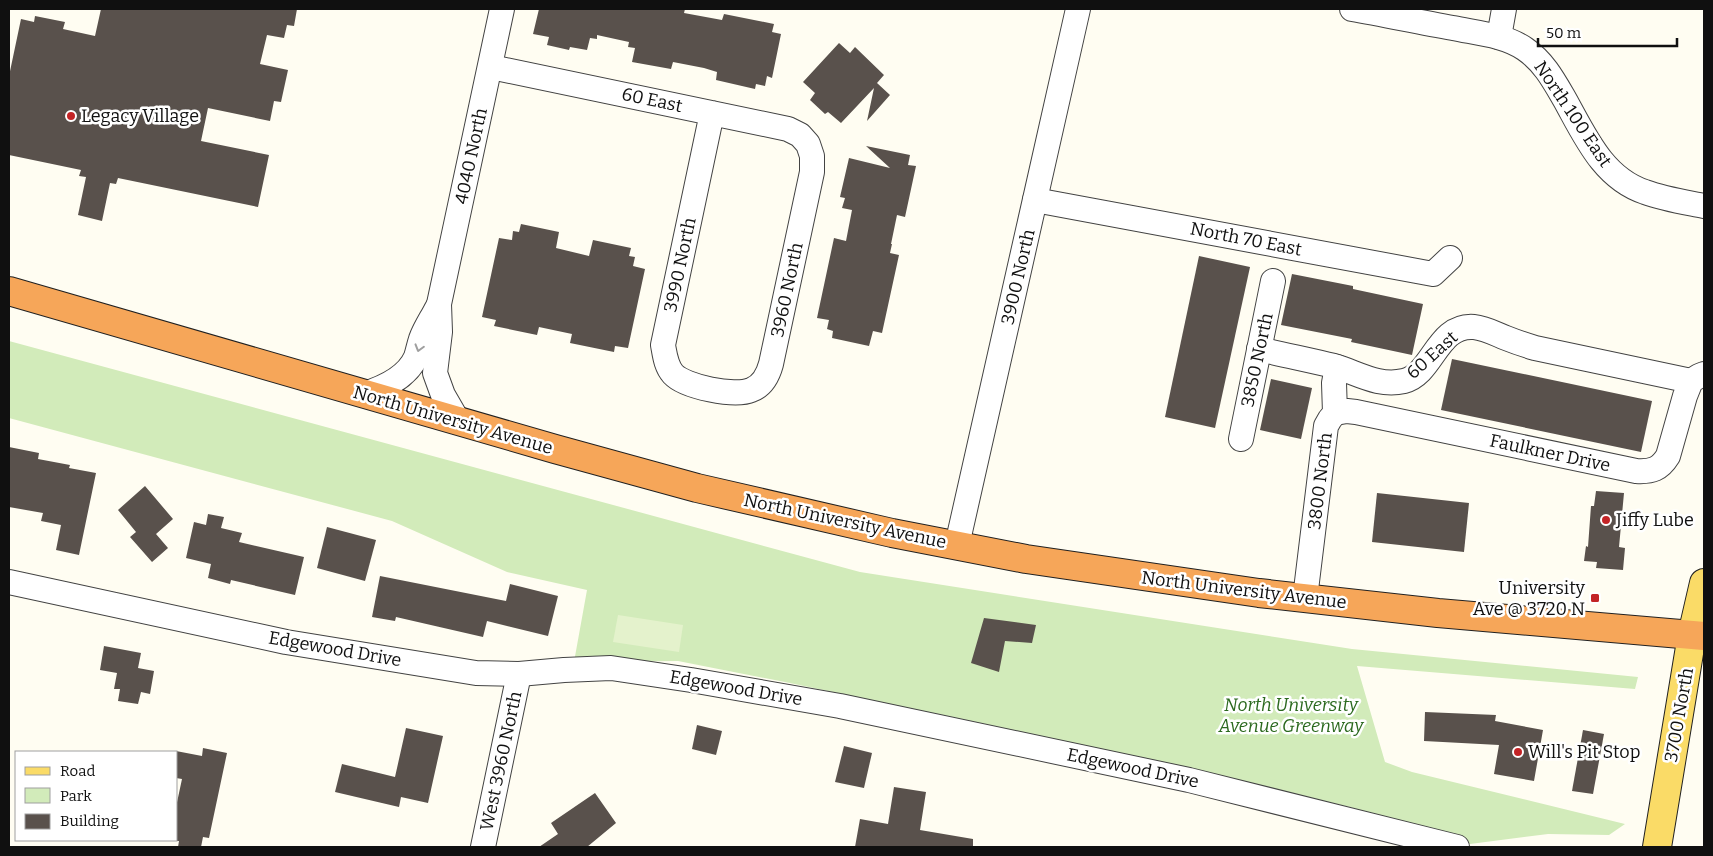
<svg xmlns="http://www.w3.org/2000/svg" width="1713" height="856" font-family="Bitter,serif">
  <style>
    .green { fill: #d2ebba }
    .pitch { fill: #e4f2cc }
    .building { fill: #59514c }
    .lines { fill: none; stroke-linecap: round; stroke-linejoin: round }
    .minor-casing { stroke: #434343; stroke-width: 26 }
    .major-casing { stroke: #212121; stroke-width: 30 }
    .highway-casing { stroke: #212121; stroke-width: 30 }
    .minor { stroke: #fff; stroke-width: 24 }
    .major { stroke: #fadb67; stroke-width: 28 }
    .highway { stroke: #f6a659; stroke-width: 28 }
    .oneway { stroke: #9f9f9f }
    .poi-dot { fill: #c32426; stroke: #fff; stroke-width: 2 }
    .labels { text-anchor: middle; stroke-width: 5; stroke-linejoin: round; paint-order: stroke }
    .street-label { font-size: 18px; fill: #101010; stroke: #fff }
    .poi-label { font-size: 18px; fill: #101010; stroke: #fff; text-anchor: start }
    .park-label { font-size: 18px; font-style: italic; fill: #2b691e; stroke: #fff }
  </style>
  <rect width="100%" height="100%" fill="#fffdf2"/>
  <path class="green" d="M 9,341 L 860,572 L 1352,649 L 1638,677 L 1635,689 L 1357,666 L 1385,762 L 1412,772 L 1625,824 L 1609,835 L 1548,834 L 1470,844 L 1350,807 L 990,725 L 785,682 L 678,661 L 574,662 L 587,590 L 507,572 L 392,521 L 9,418 Z"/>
  <path class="pitch" d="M 618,615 L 683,625 L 679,652 L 613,642 Z"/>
  <g class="building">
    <path d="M 101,9 L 297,9 L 294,26 L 287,25 L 284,38 L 267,35 L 260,64 L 288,70 L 281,102 L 274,101 L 270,121 L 208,108 L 201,141 L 269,155 L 258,207 L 118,178 L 116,184 L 110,183 L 102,221 L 78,215 L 86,177 L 79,176 L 81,170 L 9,155 L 9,76 L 21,19 L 34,22 L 35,16 L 65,22 L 63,29 L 95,36 Z"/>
    <path d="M 539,9 L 685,9 L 684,13 L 722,20 L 724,14 L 774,24 L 772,32 L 781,34 L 772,78 L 767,76 L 765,86 L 756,84 L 755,89 L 716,80 L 717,72 L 704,68 L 673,62 L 671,69 L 632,62 L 635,48 L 628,47 L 629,42 L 597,35 L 597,39 L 590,38 L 587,50 L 570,47 L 569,50 L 547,45 L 549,37 L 533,34 Z"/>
    <path d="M 839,43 L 850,53 L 855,47 L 884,75 L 877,83 L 890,95 L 867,121 L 874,88 L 841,123 L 828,112 L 825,114 L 810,100 L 815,93 L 803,82 Z"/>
    <path d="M 866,146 L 910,155 L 908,165 L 916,166 L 905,217 L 897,215 L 891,244 L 892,244 L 890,253 L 899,255 L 882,333 L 873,331 L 869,346 L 832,338 L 833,331 L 827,329 L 829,320 L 817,318 L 834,238 L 846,241 L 852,210 L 842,208 L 845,198 L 840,197 L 849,158 L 890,168 Z"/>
    <path d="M 521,224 L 559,232 L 556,248 L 589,256 L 593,240 L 631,248 L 629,256 L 635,257 L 633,266 L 645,269 L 628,348 L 615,346 L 614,352 L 570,343 L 572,334 L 539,327 L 537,335 L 494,326 L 496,320 L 482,317 L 499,238 L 512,240 L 513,231 L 519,232 Z"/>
    <path d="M 1199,256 L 1250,267 L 1215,428 L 1165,417 Z"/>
    <path d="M 1292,274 L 1353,286 L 1353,289 L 1423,304 L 1412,355 L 1351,342 L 1352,339 L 1281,325 Z"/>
    <path d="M 1452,359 L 1652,401 L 1641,452 L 1441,410 Z"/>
    <path d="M 1271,379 L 1312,388 L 1301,439 L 1260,430 Z"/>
    <path d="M 9,447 L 39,453 L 38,459 L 70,465 L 69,468 L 96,473 L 79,555 L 56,550 L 61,525 L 41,521 L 43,513 L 9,507 Z"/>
    <path d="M 145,486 L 173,519 L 156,534 L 168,548 L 152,562 L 130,537 L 136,532 L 118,510 Z"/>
    <path d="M 1596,491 L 1624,493 L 1619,547 L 1625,548 L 1623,570 L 1596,568 L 1597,562 L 1584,561 L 1586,546 L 1588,547 L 1591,506 L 1594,506 Z"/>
    <path d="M 1377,493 L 1469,503 L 1464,552 L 1372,542 Z"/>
    <path d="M 208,514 L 224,517 L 221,528 L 242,533 L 239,542 L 304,557 L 295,595 L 231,580 L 230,584 L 208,578 L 211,564 L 186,558 L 194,522 L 206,525 Z"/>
    <path d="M 327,527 L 376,540 L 365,581 L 317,568 Z"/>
    <path d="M 380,576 L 506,601 L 510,584 L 558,596 L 548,636 L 487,621 L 483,637 L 396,617 L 395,621 L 372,617 Z"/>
    <path d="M 984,618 L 1036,625 L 1032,643 L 1005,641 L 999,672 L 971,663 Z"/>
    <path d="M 104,646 L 141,653 L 138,668 L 154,671 L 150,694 L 141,692 L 138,704 L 118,701 L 120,689 L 114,689 L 117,673 L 100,670 Z"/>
    <path d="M 1425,712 L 1496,715 L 1495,721 L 1543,730 L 1534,781 L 1494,774 L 1499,745 L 1424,741 Z"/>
    <path d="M 697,725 L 722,731 L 716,755 L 692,749 Z"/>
    <path d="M 406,728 L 443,736 L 428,803 L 401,797 L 399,807 L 335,792 L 342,764 L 395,777 Z"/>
    <path d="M 1583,730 L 1604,734 L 1593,794 L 1572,791 Z"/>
    <path d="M 844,746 L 872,753 L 864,788 L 835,782 Z"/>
    <path d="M 203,748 L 227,753 L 209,838 L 203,837 L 201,847 L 178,847 L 179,841 L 176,841 L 176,807 L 182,779 L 176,778 L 176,751 L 202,756 Z"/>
    <path d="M 894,787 L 926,792 L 920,830 L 973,839 L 973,847 L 855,847 L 860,819 L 888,824 Z"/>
    <path d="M 595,793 L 616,823 L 587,847 L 539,847 L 558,834 L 551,823 Z"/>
  </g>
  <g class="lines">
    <g class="minor-casing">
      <g id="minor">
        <path d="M 1352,9 C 1386,15 1419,22 1453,28 C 1477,33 1505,35 1525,49 C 1544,62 1554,81 1565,100 C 1585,136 1603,178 1645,192 C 1664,199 1684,202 1704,206"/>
        <path d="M 1499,37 L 1504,9"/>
        <path d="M 491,67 L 788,129 L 800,135 L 808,144 L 812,156 L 812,172 L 771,364 C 768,375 762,386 751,390 C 735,397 685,387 673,374 C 666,366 665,356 663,345 L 712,113"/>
        <path d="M 1035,200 L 1433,274 L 1450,258"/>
        <path d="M 1259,349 C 1284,355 1309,360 1334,366 C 1358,373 1378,387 1404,381 C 1433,374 1437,324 1474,327 C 1485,328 1496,334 1506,338 C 1516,342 1525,345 1535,348 L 1691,381"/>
        <path d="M 364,394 C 383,388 407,378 416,357 C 418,351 419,345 421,339 C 425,328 432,318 437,308"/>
        <path d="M 1335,413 L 1347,411 L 1356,412 L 1636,471 C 1652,472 1660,469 1668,456 L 1685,396 L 1691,381 L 1699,376 L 1704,374"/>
        <path d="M 458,421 L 443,395 L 435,373 L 440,332 L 439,304 L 502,9"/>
        <path d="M 1241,439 L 1273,281"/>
        <path d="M 957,545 L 1078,9"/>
        <path d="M 9,582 L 286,642 L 476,673 L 519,674 L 564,670 L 611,668 L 691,680 L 840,706 L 1189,780 L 1457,847"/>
        <path d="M 1305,598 L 1326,426 L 1330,419 L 1335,413 L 1334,383 L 1337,367"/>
        <path d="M 483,847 L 519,674"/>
      </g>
    </g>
    <g class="major-casing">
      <path id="major" d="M 1657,847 L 1692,635 L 1704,583"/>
    </g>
    <g class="highway-casing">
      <path id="highway" d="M 9,291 L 555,449 L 697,488 L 892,533 L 1026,559 L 1259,593 L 1438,613 L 1704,636"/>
    </g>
    <use href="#minor" class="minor"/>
    <use href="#major" class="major"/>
    <use href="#highway" class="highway"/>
  </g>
  <defs><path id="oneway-chevron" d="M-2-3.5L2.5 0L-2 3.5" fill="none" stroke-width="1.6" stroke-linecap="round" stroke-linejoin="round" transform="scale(1.25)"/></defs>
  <use class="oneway" href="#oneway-chevron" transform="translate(419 348) rotate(106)"/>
  <g class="poi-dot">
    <circle cx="71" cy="116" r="5"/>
    <circle cx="1606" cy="520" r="5"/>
    <rect x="1590" y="593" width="10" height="10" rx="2.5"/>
    <circle cx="1518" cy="752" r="5"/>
  </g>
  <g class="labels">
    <g class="street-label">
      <text transform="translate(652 100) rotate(12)" y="6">60 East</text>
      <text transform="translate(1573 114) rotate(56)" y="6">North 100 East</text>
      <text transform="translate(471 156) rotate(-78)" y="6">4040 North</text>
      <text transform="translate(1246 239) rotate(11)" y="6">North 70 East</text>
      <text transform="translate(680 265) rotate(-78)" y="6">3990 North</text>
      <text transform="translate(1018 277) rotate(-77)" y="6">3900 North</text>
      <text transform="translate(787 290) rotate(-78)" y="6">3960 North</text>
      <text transform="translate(1432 355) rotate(-42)" y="6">60 East</text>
      <text transform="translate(1257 360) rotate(-78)" y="6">3850 North</text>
      <text transform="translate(453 420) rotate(16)" y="6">North University Avenue</text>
      <text transform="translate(1550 453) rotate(12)" y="6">Faulkner Drive</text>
      <text transform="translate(1320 481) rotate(-83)" y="6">3800 North</text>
      <text transform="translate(845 521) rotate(12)" y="6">North University Avenue</text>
      <text transform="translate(1244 590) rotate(7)" y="6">North University Avenue</text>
      <text transform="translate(335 649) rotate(10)" y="6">Edgewood Drive</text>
      <text transform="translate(736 688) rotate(10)" y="6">Edgewood Drive</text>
      <text transform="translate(1679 715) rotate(-80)" y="6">3700 North</text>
      <text transform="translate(501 761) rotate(-78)" y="6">West 3960 North</text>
      <text transform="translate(1133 768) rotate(12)" y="6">Edgewood Drive</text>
    </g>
    <g class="poi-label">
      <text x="81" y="122">Legacy Village</text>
      <text x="1616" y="526">Jiffy Lube</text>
      <text x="1585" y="594" text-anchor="end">University<tspan x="1585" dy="21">Ave @ 3720 N</tspan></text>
      <text x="1528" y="758">Will's Pit Stop</text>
    </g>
    <g class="park-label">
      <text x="1291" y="711">North University<tspan x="1291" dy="21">Avenue Greenway</tspan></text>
    </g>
  </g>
  <rect width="1713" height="856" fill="none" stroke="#101010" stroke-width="20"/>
  <rect x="15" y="751" width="162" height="90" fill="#ffffff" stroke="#9f9f9f"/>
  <rect x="25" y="767" width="25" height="8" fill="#fadb67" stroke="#9f9f9f"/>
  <text x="60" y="776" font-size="15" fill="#101010">Road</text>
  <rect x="25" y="788" width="25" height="15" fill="#d2ebba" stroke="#9f9f9f"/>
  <text x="60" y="801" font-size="15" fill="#101010">Park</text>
  <rect x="25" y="814" width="25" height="15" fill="#59514c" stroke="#9f9f9f"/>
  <text x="60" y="826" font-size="15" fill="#101010">Building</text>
  <path d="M1538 38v8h139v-8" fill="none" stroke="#101010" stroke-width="2.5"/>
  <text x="1546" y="38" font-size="15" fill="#101010" stroke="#ffffff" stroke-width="4" paint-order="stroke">50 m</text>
</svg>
